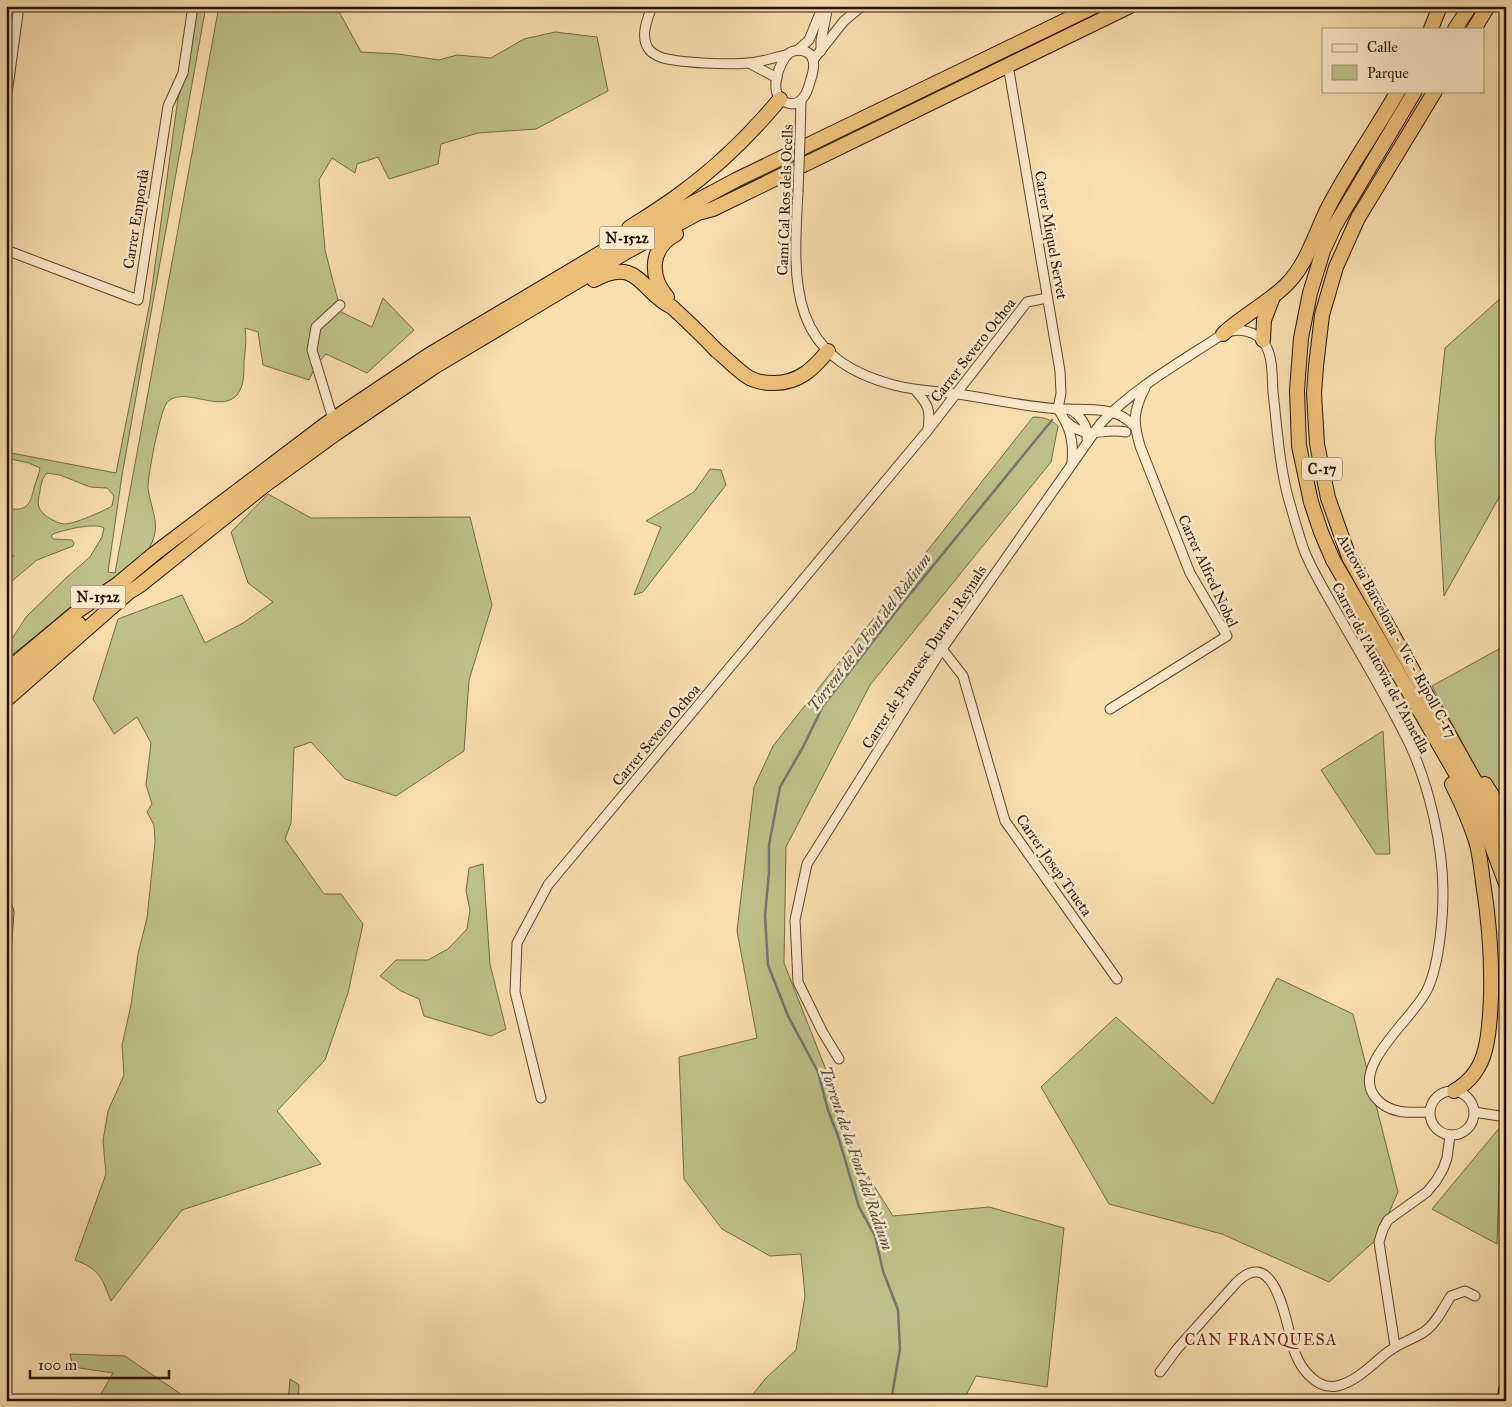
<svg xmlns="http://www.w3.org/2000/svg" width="1512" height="1407" font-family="'IM FELL Great Primer',serif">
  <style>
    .green { fill: #bfc18a; stroke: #726948; fill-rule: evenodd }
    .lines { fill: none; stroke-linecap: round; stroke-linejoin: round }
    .stream { stroke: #727670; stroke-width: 2.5 }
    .minor-casing { stroke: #5b4430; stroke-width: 11 }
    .highway-casing { stroke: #261106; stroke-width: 16 }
    .minor { stroke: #fbeacb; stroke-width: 9 }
    .highway { stroke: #ecbf78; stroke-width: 14 }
    .minor-bridge-casing { stroke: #5b4430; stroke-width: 11; stroke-linecap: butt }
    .minor-bridge { stroke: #fbeacb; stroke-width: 9 }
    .labels { text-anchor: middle; stroke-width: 5; stroke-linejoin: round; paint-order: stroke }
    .shield { fill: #fbeacb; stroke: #665241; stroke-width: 1 }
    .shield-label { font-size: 14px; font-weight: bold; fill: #261106 }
    .street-label { font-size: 15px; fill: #261106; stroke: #fbeacb }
    .water-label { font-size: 16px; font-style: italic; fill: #524c44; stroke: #fbeacb }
    .neighbourhood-label { font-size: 16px; letter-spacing: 1px; fill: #7a1f14; stroke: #fbeacb }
  </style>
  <rect width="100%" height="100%" fill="#f9deaf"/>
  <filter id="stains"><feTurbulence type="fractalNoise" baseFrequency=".004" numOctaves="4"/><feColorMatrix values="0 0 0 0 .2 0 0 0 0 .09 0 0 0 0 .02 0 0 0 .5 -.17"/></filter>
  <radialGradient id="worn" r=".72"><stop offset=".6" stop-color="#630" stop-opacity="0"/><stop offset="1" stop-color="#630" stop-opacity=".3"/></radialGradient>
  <g class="green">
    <path d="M 198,6 L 206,6 L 122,475 L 108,572 L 115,573 L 219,6 L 336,6 L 361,52 L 398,54 L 439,60 L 457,55 L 491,58 L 524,39 L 555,32 L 597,37 L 608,91 L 536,129 L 478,133 L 441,144 L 438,164 L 389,179 L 378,157 L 357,164 L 355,173 L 332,158 L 319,180 L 325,250 L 341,312 L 372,327 L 383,298 L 414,330 L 367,373 L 326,354 L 315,367 L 309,380 L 263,365 L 258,332 L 245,328 C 247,339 245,351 244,362 C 244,368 244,375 243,381 C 234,426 183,380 166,404 C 160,413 147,478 148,489 C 150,504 159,522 154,537 C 146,566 106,583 84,598 C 57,617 33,640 6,659 L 6,648 L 26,617 L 67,577 L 90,557 L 102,537 L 104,528 C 95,522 64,530 53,534 L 51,536 L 53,539 L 72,540 L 74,543 L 73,546 L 37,560 L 6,586 L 6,561 L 14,556 L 6,550 L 6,508 C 26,512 30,506 34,488 C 36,481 39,475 40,468 L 29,463 L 6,458 L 6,452 L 116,473 L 150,302 L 178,98 L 185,74 ZM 47,473 L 60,475 L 90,487 L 107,488 L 114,496 L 112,506 C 104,511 72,525 64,524 C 56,523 41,515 39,507 C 37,502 39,496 40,491 C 41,484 42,478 47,473 Z"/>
    <path d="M 1502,297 L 1506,297 L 1506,485 L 1444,596 L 1435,442 L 1445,348 Z"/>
    <path d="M 1033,417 C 1044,417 1050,419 1058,426 L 1051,462 L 870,685 L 786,847 L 784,963 L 828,1075 L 852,1151 L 893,1216 L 989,1207 L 1064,1228 L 1047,1387 L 976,1376 L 963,1401 L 754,1401 L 750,1398 L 765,1379 L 796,1350 L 805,1296 L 801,1254 L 770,1256 L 722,1229 L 684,1179 L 679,1057 L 757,1038 L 737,931 L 754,787 L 773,746 Z"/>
    <path d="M 710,469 L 721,470 L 726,485 L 643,592 L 634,595 L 661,527 L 646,521 L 694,492 Z"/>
    <path d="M 268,494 L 311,518 L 470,517 L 492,605 L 469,680 L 464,751 L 396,796 L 345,779 L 311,742 L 294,748 L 291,823 L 285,839 L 324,894 L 341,894 L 363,924 L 348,993 L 325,1060 L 277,1111 L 321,1164 L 182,1210 L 111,1301 C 101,1277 101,1270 75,1260 L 106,1174 L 103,1141 L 108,1111 L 124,1075 L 122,1045 L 131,1005 L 138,954 L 147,918 L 155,842 L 154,825 L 147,812 L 152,804 L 146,785 L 151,743 L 137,717 L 114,734 L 93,699 L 118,619 L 182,595 L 205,643 L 243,623 L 273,602 L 248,583 L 231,532 Z"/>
    <path d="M 1506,645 L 1506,830 L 1495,804 L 1432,686 Z"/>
    <path d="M 1383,731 L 1390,854 L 1376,854 L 1321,770 Z"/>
    <path d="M 483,864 L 490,964 L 506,1029 L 491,1036 L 424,1016 L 419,999 L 401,991 L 380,976 L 396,960 L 428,960 L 448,949 L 467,929 L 470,910 L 466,891 L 469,868 Z"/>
    <path d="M 1277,978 L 1353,1014 L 1398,1192 L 1378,1238 L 1329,1282 L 1222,1234 L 1109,1204 L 1041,1087 L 1116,1017 L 1213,1104 Z"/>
    <path d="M 1501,1126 L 1497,1244 L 1432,1209 Z"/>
    <path d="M 70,1354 L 125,1356 L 191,1401 L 97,1401 L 113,1373 L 73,1367 Z"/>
    <path d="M 290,1379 L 299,1385 L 298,1401 L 288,1401 Z"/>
  </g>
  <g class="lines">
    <path class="stream" d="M 891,1401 L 900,1349 L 898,1310 L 883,1271 L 875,1236 L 859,1207 L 838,1136 L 828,1110 L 818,1072 L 788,1016 L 768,965 L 765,916 L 769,872 L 769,845 L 780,787 L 803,747 L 823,706 L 901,605 L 1052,420"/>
    <g class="minor-casing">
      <g id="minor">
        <path d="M 652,6 C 648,18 640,35 648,48 C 651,53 657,56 663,58 C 682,63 730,65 749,63 C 762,62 775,57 787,55"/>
        <path d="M 798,50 C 818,51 815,68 810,82 C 807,94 800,109 785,102 C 768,95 778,64 788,54 C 791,51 794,51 798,50 Z"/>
        <path d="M 798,50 L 809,40 L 823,6"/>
        <path d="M 821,51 L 821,41 L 828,6"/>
        <path d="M 813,60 L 844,21 L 862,6"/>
        <path d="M 749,63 L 777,78"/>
        <path d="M 1008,65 L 1060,371 L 1061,393 L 1058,409"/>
        <path d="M 6,101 L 19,6"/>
        <path d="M 800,138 L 801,101"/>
        <path d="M 798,192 C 793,283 787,357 894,385 C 915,391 937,391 958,394 C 992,399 1026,407 1060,409 C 1085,410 1116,405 1134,426"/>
        <path d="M 6,250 L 138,300 L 168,106 L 183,73 L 193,6"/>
        <path d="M 915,390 C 928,404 931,410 928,429"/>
        <path d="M 1058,409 C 1070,427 1074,441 1072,462"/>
        <path d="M 1069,409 C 1080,415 1088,425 1087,438"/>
        <path d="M 333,419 L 312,350 L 316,327 L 340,305"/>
        <path d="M 1067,422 C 1089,442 1100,427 1126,432"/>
        <path d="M 942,649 L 963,676 L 1005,821 L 1117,979"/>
        <path d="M 1110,709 L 1227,636 L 1190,573 L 1140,446 C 1133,422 1133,411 1145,388"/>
        <path d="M 6,902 L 9,912 L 6,954"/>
        <path d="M 839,1059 L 822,1031 L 798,982 L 795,920 L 807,864 L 942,649 L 1101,423 C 1134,388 1182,361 1223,334 C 1237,327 1258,330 1266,346 C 1273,359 1272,377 1273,392 C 1277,427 1279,462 1288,497 C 1293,514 1298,533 1304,550 C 1312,571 1325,591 1336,611 C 1361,655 1388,699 1410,745 C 1429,786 1443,846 1443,892 C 1443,919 1439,964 1428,988 C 1416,1017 1350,1065 1375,1097 C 1388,1114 1409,1113 1429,1112"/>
        <circle cx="1452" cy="1113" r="22"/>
        <path d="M 541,1098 L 515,992 L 517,943 L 548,885 L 928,430 L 1027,302 L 1047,298"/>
        <path d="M 1474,1112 L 1506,1117"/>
        <path d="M 1395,1346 L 1379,1242 L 1383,1229 L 1388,1220 L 1427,1192 L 1436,1181 L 1443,1169 L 1447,1158 L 1450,1135"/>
        <path d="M 1160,1372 L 1177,1349 L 1236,1283 C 1277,1241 1287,1331 1295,1353 C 1301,1369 1317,1390 1337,1386 C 1355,1382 1370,1367 1384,1355 C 1398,1343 1410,1341 1424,1332 C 1436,1324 1443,1308 1451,1296 L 1465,1291 L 1475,1296"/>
      </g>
    </g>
    <g class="highway-casing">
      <g id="highway">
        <path d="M 1431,29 L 1440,6"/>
        <path d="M 1455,29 L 1470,6"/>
        <path d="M 1474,29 L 1488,6"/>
        <path d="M 1415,91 L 1334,227 L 1323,251 L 1310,293 L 1301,338 L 1297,390 L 1299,446 L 1311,502 L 1321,532 L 1333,560 L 1467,793 L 1490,841 L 1506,884"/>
        <path d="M 1435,91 L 1358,218 L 1336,267 L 1322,315 L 1316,366 L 1314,394 L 1317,444 L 1328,498 L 1349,557 L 1476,783 L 1506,843"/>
        <path d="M 629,228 C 646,217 664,206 680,194 C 717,167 751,134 780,99"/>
        <path d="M 594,280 C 639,255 641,293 672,307 C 687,321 702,335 716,350 C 726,358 735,368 745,375 C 754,382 764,383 774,383 C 799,383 813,369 828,351"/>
        <path d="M 667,297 C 649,276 650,248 676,234"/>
        <path d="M 1223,334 C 1243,315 1269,303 1288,283 C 1308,262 1316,231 1329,206 C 1350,166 1376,130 1398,91"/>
        <path d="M 1263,340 L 1264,320 L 1273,297"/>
        <path d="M 6,671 L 79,610 L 118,584 L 154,554 L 326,424 L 429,355 L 614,245 L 736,180 L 1095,6"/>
        <path d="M 6,687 L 79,624"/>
        <path d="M 6,700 L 129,592 L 139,586 L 265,485 L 335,434 L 434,367 L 628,251 L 698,213 L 713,209 L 1130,6"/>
        <path d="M 1452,784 C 1461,802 1470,822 1476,841 C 1480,854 1481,868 1483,882 C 1489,920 1492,958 1491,996 C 1490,1014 1490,1032 1485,1050 C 1481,1067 1470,1082 1454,1091"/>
        <path d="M 1485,784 L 1506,817"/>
        <path d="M 1505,1401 L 1506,1389"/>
      </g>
    </g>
    <use href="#minor" class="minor"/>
    <use href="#highway" class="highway"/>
    <g class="minor-bridge-casing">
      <path id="minor-bridge" d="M 798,192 L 800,138"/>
    </g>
    <use href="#minor-bridge" class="minor-bridge"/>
  </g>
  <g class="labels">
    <g class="shield">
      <rect x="599.5" y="226.5" width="55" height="23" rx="4"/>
      <rect x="1302" y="457.5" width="40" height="23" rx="4"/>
      <rect x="70.5" y="585.5" width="55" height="23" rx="4"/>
    </g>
    <g class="shield-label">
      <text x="627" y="243">N-152z</text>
      <text x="1322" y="474">C-17</text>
      <text x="98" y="602">N-152z</text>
    </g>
    <g class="street-label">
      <text transform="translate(785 200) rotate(-88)" y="5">Camí Cal Ros dels Ocells</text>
      <text transform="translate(136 219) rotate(-81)" y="5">Carrer Empordà</text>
      <text transform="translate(1051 235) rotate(80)" y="5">Carrer Miquel Servet</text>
      <text transform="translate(973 350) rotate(-52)" y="5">Carrer Severo Ochoa</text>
      <text transform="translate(1208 571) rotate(65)" y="5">Carrer Alfred Nobel</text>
      <text transform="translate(1397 636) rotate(61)" y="5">Autovia Barcelona - Vic - Ripoll C-17</text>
      <text transform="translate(924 657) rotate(-57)" y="5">Carrer de Francesc Duran i Reynals</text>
      <text transform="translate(1381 668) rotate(62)" y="5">Carrer de l'Autovia de l'Ametlla</text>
      <text transform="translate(656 735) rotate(-50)" y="5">Carrer Severo Ochoa</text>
      <text transform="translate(1054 865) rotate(55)" y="5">Carrer Josep Trueta</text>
    </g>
    <g class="water-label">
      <text transform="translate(869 632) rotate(-53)" y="6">Torrent de la Font del Ràdium</text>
      <text transform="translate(857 1158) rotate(71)" y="6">Torrent de la Font del Ràdium</text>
    </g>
    <g class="neighbourhood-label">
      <text x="1261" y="1345">CAN FRANQUESA</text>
    </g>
  </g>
  <rect width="1512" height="1407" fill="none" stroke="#f9deaf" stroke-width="25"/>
  <rect x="8" y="8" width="1497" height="1392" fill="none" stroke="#261106" stroke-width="2.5"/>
  <rect x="12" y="12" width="1487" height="1382" fill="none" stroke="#261106"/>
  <rect x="1322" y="28" width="162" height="65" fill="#fbeacb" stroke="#a6937c"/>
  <rect x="1332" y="44" width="25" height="8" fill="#fbeacb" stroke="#a6937c"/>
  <text x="1367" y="52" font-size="15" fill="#261106">Calle</text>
  <rect x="1332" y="65" width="25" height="15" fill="#bfc18a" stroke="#a6937c"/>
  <text x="1367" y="78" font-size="15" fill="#261106">Parque</text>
  <path d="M30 1370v8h139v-8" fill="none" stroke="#261106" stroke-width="2.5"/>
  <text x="38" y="1370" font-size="15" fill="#261106" stroke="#fbeacb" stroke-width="4" paint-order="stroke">100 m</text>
  <rect width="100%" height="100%" filter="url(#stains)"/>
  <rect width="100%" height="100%" fill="url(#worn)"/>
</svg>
